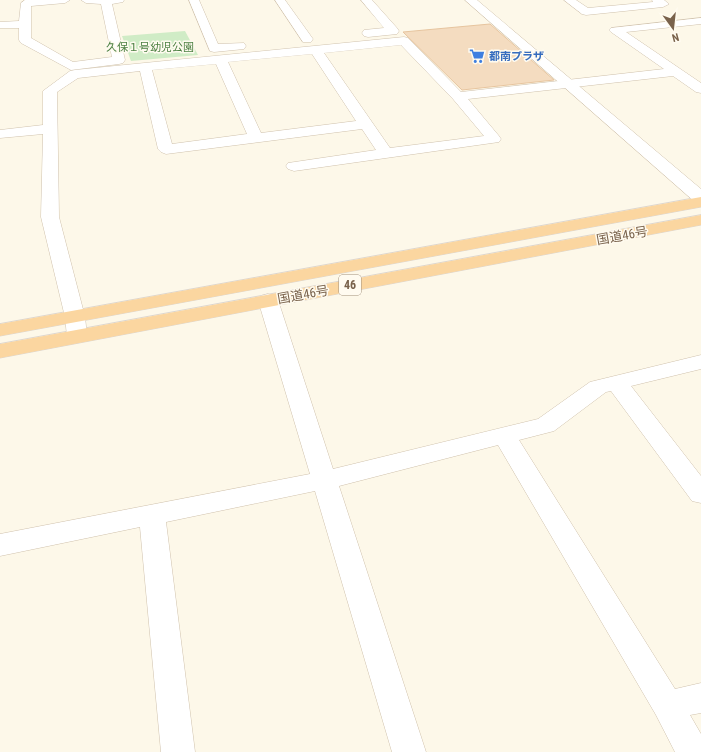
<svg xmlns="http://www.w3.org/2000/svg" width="701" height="752" font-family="'Roboto Condensed','Noto Sans JP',sans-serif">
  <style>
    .green { fill: #d0ecc6 }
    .building { fill: #f4dcc0; stroke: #e7c59f }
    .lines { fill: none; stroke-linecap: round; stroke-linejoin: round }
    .minor-casing { stroke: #d0c2ad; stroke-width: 1 }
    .tertiary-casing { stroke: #d0c2ad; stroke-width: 1 }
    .trunk-casing { stroke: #dcd6d0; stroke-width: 1 }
    .minor { fill: #fff; fill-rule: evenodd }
    .tertiary { fill: #fff; fill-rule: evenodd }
    .trunk { fill: #fbd6a0; fill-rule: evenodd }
    .labels { text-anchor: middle; stroke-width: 3; stroke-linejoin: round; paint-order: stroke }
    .far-park-label { font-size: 11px; fill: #4c8042; stroke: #fffbf0 }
    .far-shop-label { font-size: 11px; font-weight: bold; fill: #366cbe; stroke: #fffbf0; text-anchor: start }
    .shield { fill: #fffbf0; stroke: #a1907c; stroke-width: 1 }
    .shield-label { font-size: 12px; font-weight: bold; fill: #79624b }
    .street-label { font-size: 13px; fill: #79624b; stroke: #fffbf0 }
  </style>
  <rect width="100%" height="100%" fill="#fdf8e9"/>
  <path class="green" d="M 185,31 L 198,55 L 131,61 L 122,36 Z"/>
  <path class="building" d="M 490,24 L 554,80 L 462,90 L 403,32 Z"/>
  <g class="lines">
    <g class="minor-casing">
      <g id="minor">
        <path d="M 25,0 L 70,0 L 65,3 L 31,6 L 31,38 L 73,62 L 112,57 L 101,4 L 86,3 L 81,0 L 124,0 L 123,2 L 112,4 L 125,60 L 123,63 L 119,64 L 71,70 L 21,43 L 19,40 L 19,28 L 0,28 L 0,22 L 19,21 L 21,3 Z"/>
        <path d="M 189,0 L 199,0 L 218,44 L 244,43 L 246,46 L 244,49 L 214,52 L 210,51 Z"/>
        <path d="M 275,0 L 285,0 L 313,39 L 311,42 L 303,42 Z"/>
        <path d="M 361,0 L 372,0 L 397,28 L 399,31 L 397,34 L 368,37 L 364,36 L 362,33 L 364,30 L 384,28 Z"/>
        <path d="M 564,0 L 576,0 L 588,8 L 653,2 L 652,0 L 664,0 L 669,4 L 663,7 L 586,15 L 582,14 Z"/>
        <path d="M 701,18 L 701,24 L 626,32 L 701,83 L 701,93 L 696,92 L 673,76 L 468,99 L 499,136 L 501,139 L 499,142 L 294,171 L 288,169 L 286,166 L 288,163 L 376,150 L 362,129 L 166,154 L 161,152 L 158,149 L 140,71 L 78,78 L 57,92 L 59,217 L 85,317 L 87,336 L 84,340 L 77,342 L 70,340 L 67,336 L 65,317 L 41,217 L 43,134 L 0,138 L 0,130 L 43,125 L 43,91 L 70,71 L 75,70 L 404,37 L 408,38 L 461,92 L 664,69 L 611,32 L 609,30 L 611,28 ZM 401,45 L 453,99 L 484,136 L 390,148 L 324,53 ZM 312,54 L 356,121 L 261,133 L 228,62 ZM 216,64 L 247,134 L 172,144 L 152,70 Z"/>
        <path d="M 268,294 L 275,296 L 278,300 L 333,469 L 538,419 L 590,382 L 701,355 L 701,369 L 631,386 L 701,476 L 701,503 L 692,501 L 611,391 L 606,392 L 554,431 L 519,440 L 675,689 L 701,683 L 701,713 L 690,715 L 701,734 L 701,752 L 675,752 L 656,715 L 498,445 L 339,486 L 426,752 L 392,752 L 315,491 L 166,522 L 195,752 L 161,752 L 140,527 L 0,556 L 0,534 L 310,474 L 258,300 L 261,296 Z"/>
      </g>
    </g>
    <g class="tertiary-casing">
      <path id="tertiary" d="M 465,0 L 477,0 L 701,189 L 701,203 L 695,202 Z"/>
    </g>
    <g class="trunk-casing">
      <g id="trunk">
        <path d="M 701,197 L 701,207 L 0,336 L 0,324 Z"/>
        <path d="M 701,215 L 701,225 L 0,358 L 0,344 Z"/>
      </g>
    </g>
    <use href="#minor" class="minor"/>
    <use href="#tertiary" class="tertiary"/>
    <use href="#trunk" class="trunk"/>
  </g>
  <defs>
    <g id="supermarket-bare" transform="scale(1.2)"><path d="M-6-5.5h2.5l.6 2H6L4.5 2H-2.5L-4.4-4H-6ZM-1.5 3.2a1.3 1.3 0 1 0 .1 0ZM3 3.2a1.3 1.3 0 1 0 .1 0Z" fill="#3f7fe0" stroke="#fffbf0" stroke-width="2.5" paint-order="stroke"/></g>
  </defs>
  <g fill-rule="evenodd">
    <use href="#supermarket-bare" x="477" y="56"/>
  </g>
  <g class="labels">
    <g class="far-park-label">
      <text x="150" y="51">久保１号幼児公園</text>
    </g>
    <g class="far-shop-label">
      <text x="489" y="60">都南プラザ</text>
    </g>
    <rect class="shield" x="339" y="275" width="22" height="20" rx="3"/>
    <g class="shield-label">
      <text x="350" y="289">46</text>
    </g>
    <g class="street-label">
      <text transform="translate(622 235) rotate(-10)" y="5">国道46号</text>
      <text transform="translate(303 294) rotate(-10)" y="5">国道46号</text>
    </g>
  </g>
  <g transform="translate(673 28) rotate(165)" stroke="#fffbf0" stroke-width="3" paint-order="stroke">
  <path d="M0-3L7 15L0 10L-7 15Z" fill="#79624b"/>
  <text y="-6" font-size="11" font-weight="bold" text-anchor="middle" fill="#79624b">N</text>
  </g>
</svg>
